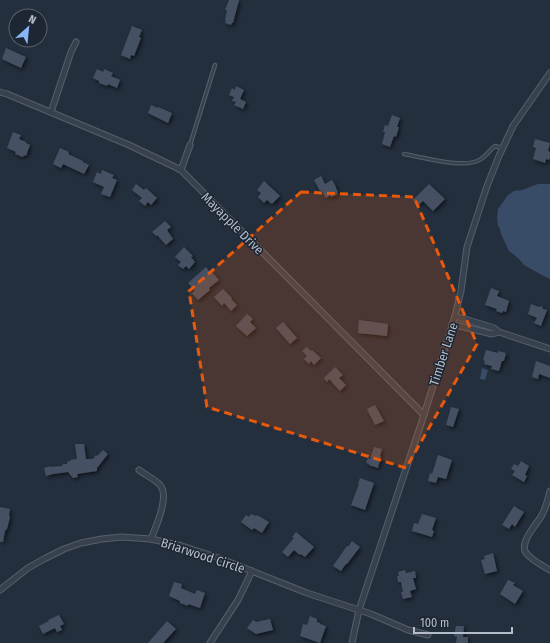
<svg xmlns="http://www.w3.org/2000/svg" width="550" height="643" font-family="'Fira Sans Condensed',sans-serif">
  <style>
    .water { fill: #394c67 }
    .building { fill: #455162; filter: url(#shadow) }
    .lines { fill: none; stroke-linecap: round; stroke-linejoin: round }
    .service-casing { stroke: #565f6c; stroke-width: 4.5 }
    .minor-casing { stroke: #565f6c; stroke-width: 7 }
    .service { stroke: #38414e; stroke-width: 2.5 }
    .minor { stroke: #38414e; stroke-width: 5 }
    .marked { fill: #e8590c; fill-opacity: 0.2; stroke: #e8590c; stroke-width: 3; stroke-dasharray: 8 5; stroke-linejoin: round }
    .labels { text-anchor: middle; stroke-width: 3; stroke-linejoin: round; paint-order: stroke }
    .street-label { font-size: 13px; fill: #b4bcc9; stroke: #1d2633 }
  </style>
  <defs>
    <filter id="shadow"><feDropShadow dx="2" dy="2" stdDeviation="2" flood-color="#0009"/></filter>
  </defs>
  <rect width="100%" height="100%" fill="#242f3e"/>
  <g class="water">
    <path d="M 538,184 L 550,184 L 550,279 L 540,274 L 524,265 L 518,258 L 509,251 L 501,234 L 500,229 L 498,226 L 497,218 L 498,209 L 508,195 L 514,191 L 522,190 Z"/>
    <path d="M 482,368 L 488,370 L 485,380 L 480,379 Z"/>
  </g>
  <g class="building">
    <path d="M 229,0 L 239,0 L 233,23 L 232,23 L 231,25 L 225,23 L 226,20 L 225,20 L 227,10 L 225,10 Z"/>
    <path d="M 132,26 L 142,30 L 139,37 L 141,38 L 134,56 L 131,55 L 130,59 L 121,55 Z"/>
    <path d="M 6,48 L 26,57 L 21,68 L 2,59 Z"/>
    <path d="M 97,69 L 103,72 L 104,69 L 113,73 L 111,76 L 120,80 L 117,88 L 108,84 L 107,86 L 99,83 L 99,81 L 93,78 Z"/>
    <path d="M 236,86 L 244,90 L 240,99 L 246,102 L 243,109 L 234,105 L 236,102 L 232,101 L 234,97 L 229,95 L 232,88 L 235,90 Z"/>
    <path d="M 151,105 L 158,108 L 158,107 L 172,113 L 168,123 L 148,113 Z"/>
    <path d="M 392,115 L 400,118 L 397,127 L 399,127 L 396,137 L 394,136 L 390,147 L 382,144 L 385,132 L 383,132 L 385,125 L 388,126 Z"/>
    <path d="M 13,132 L 21,135 L 19,139 L 26,142 L 26,143 L 30,145 L 26,156 L 24,155 L 23,157 L 15,154 L 16,152 L 7,148 Z"/>
    <path d="M 535,139 L 550,143 L 548,151 L 550,152 L 550,157 L 549,160 L 546,159 L 545,163 L 533,159 L 536,148 L 533,147 Z"/>
    <path d="M 60,148 L 69,152 L 68,154 L 83,161 L 83,162 L 89,165 L 84,174 L 63,164 L 61,168 L 53,164 Z"/>
    <path d="M 102,170 L 114,175 L 112,178 L 117,180 L 110,197 L 101,194 L 104,187 L 93,182 L 97,172 L 101,174 Z"/>
    <path d="M 321,176 L 325,184 L 332,180 L 336,187 L 336,188 L 338,192 L 337,193 L 338,194 L 331,197 L 330,195 L 326,198 L 321,190 L 320,191 L 314,180 Z"/>
    <path d="M 264,181 L 280,196 L 272,204 L 267,200 L 264,203 L 258,197 L 261,193 L 257,190 Z"/>
    <path d="M 136,184 L 144,190 L 146,188 L 157,198 L 151,205 L 148,202 L 145,206 L 139,201 L 142,198 L 132,190 Z"/>
    <path d="M 429,184 L 445,199 L 433,211 L 423,201 L 419,205 L 413,200 Z"/>
    <path d="M 165,221 L 171,227 L 167,230 L 173,239 L 166,245 L 157,235 L 156,236 L 152,232 Z"/>
    <path d="M 184,247 L 193,256 L 191,257 L 195,262 L 189,269 L 186,266 L 183,269 L 178,265 L 181,262 L 175,257 Z"/>
    <path d="M 206,267 L 210,272 L 211,271 L 219,280 L 209,288 L 210,290 L 198,300 L 192,293 L 195,291 L 188,283 Z"/>
    <path d="M 491,288 L 499,291 L 497,296 L 509,301 L 506,312 L 503,311 L 502,313 L 496,311 L 497,309 L 485,305 Z"/>
    <path d="M 223,289 L 232,298 L 231,299 L 237,305 L 231,311 L 224,303 L 222,306 L 214,297 Z"/>
    <path d="M 531,304 L 539,307 L 542,306 L 543,309 L 547,310 L 541,326 L 534,323 L 537,318 L 528,314 Z"/>
    <path d="M 247,314 L 253,319 L 250,322 L 256,328 L 247,336 L 236,326 Z"/>
    <path d="M 359,320 L 388,324 L 387,336 L 358,333 Z"/>
    <path d="M 283,322 L 297,338 L 290,344 L 276,328 Z"/>
    <path d="M 307,347 L 311,351 L 312,350 L 321,358 L 314,365 L 311,361 L 309,364 L 304,359 L 307,356 L 302,351 Z"/>
    <path d="M 486,350 L 498,353 L 498,351 L 506,353 L 504,361 L 502,361 L 499,371 L 491,369 L 492,366 L 484,364 L 485,361 L 483,360 Z"/>
    <path d="M 536,361 L 550,366 L 550,378 L 539,374 L 538,379 L 532,377 Z"/>
    <path d="M 335,367 L 343,375 L 339,378 L 346,385 L 340,391 L 329,379 L 327,382 L 324,378 Z"/>
    <path d="M 375,405 L 384,421 L 375,425 L 367,409 Z"/>
    <path d="M 451,407 L 459,409 L 453,427 L 446,425 Z"/>
    <path d="M 75,444 L 84,444 L 86,459 L 93,459 L 96,455 L 97,456 L 103,450 L 108,454 L 97,468 L 97,471 L 77,474 L 78,477 L 73,478 L 68,472 L 53,474 L 46,476 L 44,468 L 51,466 L 51,467 L 62,466 L 63,464 L 67,464 L 67,462 L 70,461 L 70,460 L 77,459 Z"/>
    <path d="M 374,447 L 382,449 L 380,456 L 381,456 L 378,468 L 369,465 L 369,464 L 366,463 L 368,458 L 370,459 Z"/>
    <path d="M 438,455 L 452,460 L 446,479 L 438,477 L 436,483 L 428,481 L 430,473 L 432,474 Z"/>
    <path d="M 521,461 L 529,466 L 525,475 L 527,476 L 524,482 L 512,475 L 515,471 L 511,469 L 514,464 L 518,466 Z"/>
    <path d="M 360,478 L 374,483 L 365,510 L 351,505 L 359,484 L 358,484 Z"/>
    <path d="M 514,506 L 524,512 L 515,527 L 512,524 L 509,529 L 502,525 Z"/>
    <path d="M 0,507 L 10,509 L 9,515 L 10,517 L 7,529 L 5,531 L 3,542 L 0,542 Z"/>
    <path d="M 251,514 L 256,516 L 257,515 L 269,522 L 262,533 L 254,528 L 252,530 L 241,522 L 246,515 L 249,517 Z"/>
    <path d="M 422,514 L 436,518 L 432,530 L 434,531 L 432,537 L 412,531 L 414,523 L 418,524 Z"/>
    <path d="M 296,532 L 314,547 L 305,557 L 301,554 L 300,555 L 294,550 L 288,557 L 282,552 L 294,538 L 292,537 Z"/>
    <path d="M 352,541 L 360,547 L 347,564 L 346,564 L 341,571 L 333,566 L 347,546 L 349,546 Z"/>
    <path d="M 493,553 L 497,571 L 485,574 L 481,560 L 485,559 L 484,556 Z"/>
    <path d="M 405,570 L 406,573 L 415,571 L 416,578 L 413,578 L 416,589 L 410,591 L 412,597 L 403,599 L 401,592 L 403,592 L 401,582 L 398,582 L 397,576 L 399,576 L 398,572 Z"/>
    <path d="M 508,580 L 515,583 L 513,585 L 523,591 L 515,604 L 500,594 Z"/>
    <path d="M 174,582 L 182,584 L 181,588 L 195,594 L 197,590 L 205,593 L 200,608 L 188,604 L 188,606 L 180,603 L 180,601 L 169,596 Z"/>
    <path d="M 59,615 L 64,624 L 60,626 L 62,630 L 57,632 L 55,628 L 43,634 L 39,626 L 49,621 L 48,620 Z"/>
    <path d="M 310,616 L 317,619 L 317,622 L 320,623 L 320,624 L 326,626 L 320,643 L 300,636 L 303,624 L 307,625 Z"/>
    <path d="M 270,619 L 273,630 L 256,634 L 247,628 L 253,620 L 256,622 Z"/>
    <path d="M 167,621 L 176,629 L 163,643 L 148,643 Z"/>
    <path d="M 456,626 L 464,626 L 463,637 L 468,637 L 468,643 L 456,643 L 457,637 L 454,636 Z"/>
  </g>
  <g class="lines">
    <g class="service-casing">
      <g id="service">
        <path d="M 190,145 L 215,65"/>
        <path d="M 404,154 C 423,157 466,170 481,159 C 486,156 490,150 495,146 L 502,148"/>
      </g>
    </g>
    <g class="minor-casing">
      <g id="minor">
        <path d="M 0,92 L 7,94 L 129,145 L 173,166 L 181,170 L 424,415"/>
        <path d="M 51,112 L 71,52 L 76,42"/>
        <path d="M 181,170 L 190,145"/>
        <path d="M 455,316 L 494,328 L 499,332 L 550,349"/>
        <path d="M 452,324 L 492,334 L 499,332"/>
        <path d="M 139,470 C 144,474 156,480 160,485 C 170,496 156,526 151,539"/>
        <path d="M 550,491 C 548,499 546,508 542,515 C 537,524 521,540 525,551 C 529,559 543,566 550,570"/>
        <path d="M 0,590 L 28,568 L 44,559 L 64,549 L 81,543 L 102,539 L 121,537 L 151,539 L 182,546 L 219,558 L 307,593 L 371,614 L 408,630 L 428,635"/>
        <path d="M 210,643 L 238,600 L 252,571"/>
        <path d="M 352,643 L 359,610 L 424,415 L 455,316 L 461,291 L 467,247 L 487,186 L 499,156 L 513,126 L 550,73"/>
      </g>
    </g>
    <use href="#service" class="service"/>
    <use href="#minor" class="minor"/>
  </g>
  <path class="marked" d="M 301,192 L 414,197 L 477,344 L 406,468 L 207,407 L 189,291 Z"/>
  <g class="labels">
    <g class="street-label">
      <text transform="translate(233 223) rotate(45)" y="5">Mayapple Drive</text>
      <text transform="translate(443 354) rotate(-72)" y="5">Timber Lane</text>
      <text transform="translate(203 555) rotate(18)" y="5">Briarwood Circle</text>
    </g>
  </g>
  <g transform="translate(28 28) rotate(27)"><circle r="19" fill="#1d2633" stroke="#59626f"/>
  <path d="M0-3L7 15L0 10L-7 15Z" fill="#8ab4f8"/>
  <text y="-6" font-size="11" font-weight="bold" text-anchor="middle" fill="#b4bcc9">N</text>
  </g>
  <path d="M414 627v6h98v-6" fill="none" stroke="#b4bcc9" stroke-width="2"/>
  <text x="420" y="627" font-size="12" fill="#b4bcc9" stroke="#1d2633" stroke-width="3" paint-order="stroke">100 m</text>
</svg>
